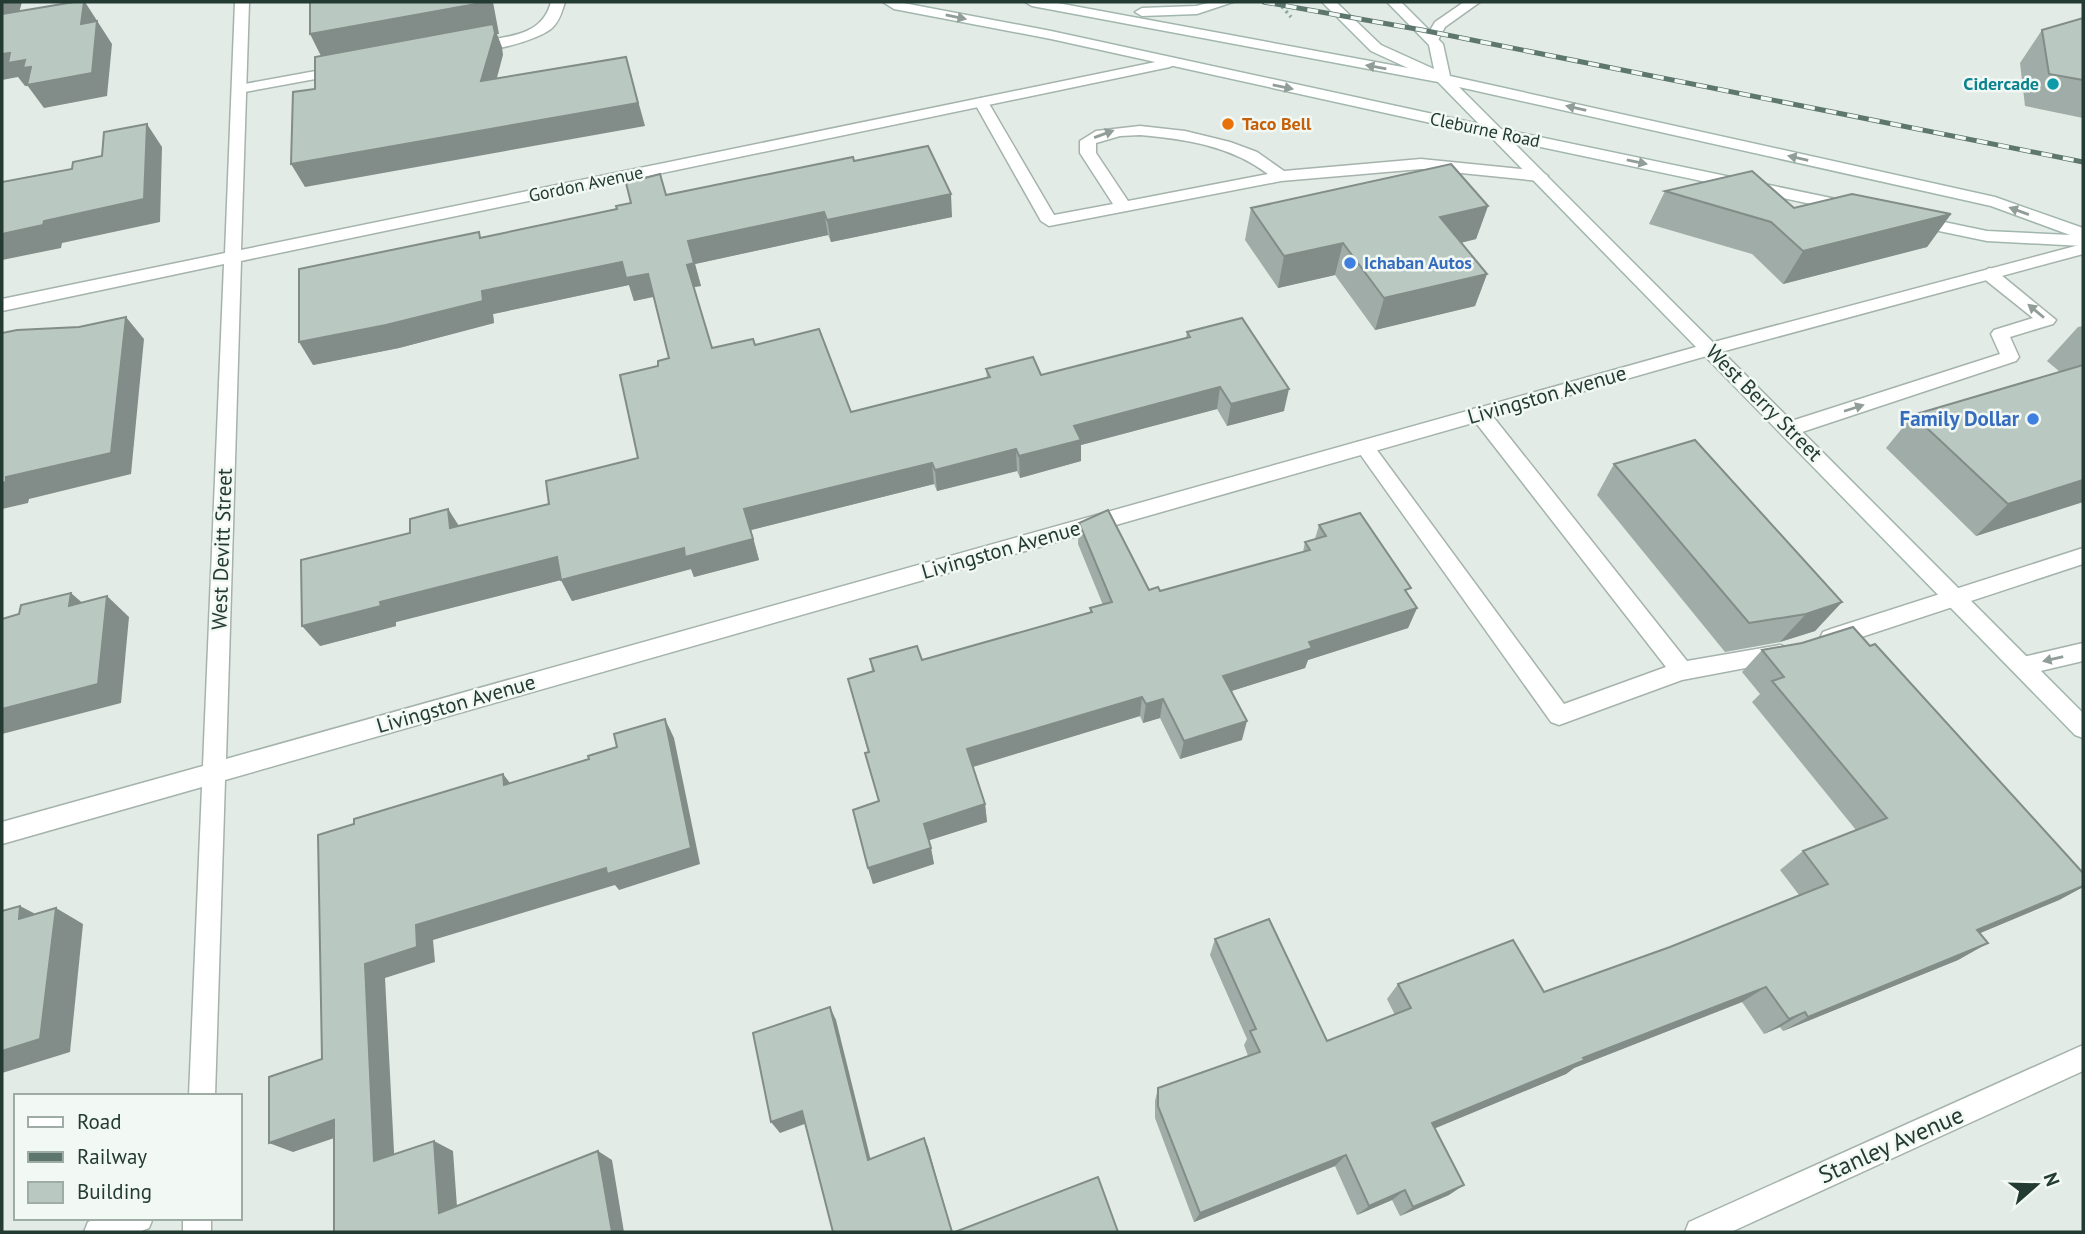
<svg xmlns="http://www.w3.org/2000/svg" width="2085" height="1234" font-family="'PT Sans',sans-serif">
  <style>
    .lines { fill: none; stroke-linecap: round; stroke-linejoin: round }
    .lane-casing { stroke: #a5b3ac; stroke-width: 3 }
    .street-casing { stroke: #a5b3ac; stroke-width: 3 }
    .secondary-casing { stroke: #a1b6ad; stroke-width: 3 }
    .path { stroke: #84ac9d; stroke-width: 3.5; stroke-dasharray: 2.5 3.5; stroke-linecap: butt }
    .lane { fill: #fff; fill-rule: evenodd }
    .street { fill: #fff; fill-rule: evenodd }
    .secondary { fill: #fff; fill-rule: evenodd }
    .rail-casing { stroke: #5d766e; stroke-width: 5 }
    .rail { stroke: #f2f8f4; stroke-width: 3.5; stroke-dasharray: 11; stroke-linecap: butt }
    .wall { fill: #a0aca7 }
    .shaded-wall { fill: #828c88 }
    .building { fill: #bac8c2; stroke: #828c88; stroke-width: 2 }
    .oneway { fill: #919d98 }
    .culture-dot { fill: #0f9aa8; stroke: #f2f8f4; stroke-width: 2.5 }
    .food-dot { fill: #e8710a; stroke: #f2f8f4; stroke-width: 2.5 }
    .shop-dot { fill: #3f7fe0; stroke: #f2f8f4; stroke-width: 2.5 }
    .labels { text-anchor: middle; stroke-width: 5; stroke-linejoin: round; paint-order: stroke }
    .far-culture-label { font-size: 18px; font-weight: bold; fill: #0d838f; stroke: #f2f8f4; text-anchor: end }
    .far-food-label { font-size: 18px; font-weight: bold; fill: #c56008; stroke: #f2f8f4; text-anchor: start }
    .far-street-label { font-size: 18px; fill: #233b32; stroke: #f2f8f4 }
    .far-shop-label { font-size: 18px; font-weight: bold; fill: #366cbe; stroke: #f2f8f4; text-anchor: start }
    .street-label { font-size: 21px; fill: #233b32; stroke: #f2f8f4 }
    .shop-label { font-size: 21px; font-weight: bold; fill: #366cbe; stroke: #f2f8f4; text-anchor: end }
    .near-street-label { font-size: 24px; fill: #233b32; stroke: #f2f8f4 }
  </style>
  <rect width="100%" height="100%" fill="#e2ebe6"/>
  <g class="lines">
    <g class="lane-casing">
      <g id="lane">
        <path d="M 551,2 L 565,2 C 562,11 560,20 553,27 C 541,40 476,58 464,47 L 466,44 C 498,36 541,41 551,2 Z"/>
        <path d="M 343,66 L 350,70 L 348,73 L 239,93 L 232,89 L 239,85 Z"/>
        <path d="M 981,98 L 988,102 L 1054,215 L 1113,204 L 1080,153 L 1080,141 L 1096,131 L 1140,126 L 1185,131 L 1230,142 L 1257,152 L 1284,171 L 1421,159 L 1540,171 L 1548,176 L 1540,181 L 1421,169 L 1281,181 L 1049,226 L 1041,221 L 974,102 ZM 1140,135 C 1186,139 1231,146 1268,174 L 1128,201 L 1096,153 L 1096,143 L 1120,136 Z"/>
        <path d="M 1989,268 L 1995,270 L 2056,320 L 2053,324 L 2010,337 L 2019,357 L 2016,361 L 1796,434 L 1782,434 L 1780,429 L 1782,424 L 2000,354 L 1991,334 L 1994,330 L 2033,318 L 1983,278 L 1981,274 Z"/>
        <path d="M 1480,407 L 1487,409 L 1687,661 L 1780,645 L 1788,648 L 1791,654 L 1788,660 L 1682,680 L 1559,725 L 1551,722 L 1355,447 L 1357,442 L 1371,442 L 1564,704 L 1666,667 L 1473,419 L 1471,414 L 1473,409 Z"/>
        <path d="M 2083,548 L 2083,564 L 1831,647 L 1823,644 L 1820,638 L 1823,632 L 1831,629 Z"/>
        <path d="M 2083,643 L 2083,661 L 2023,675 L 2015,672 L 2012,666 L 2015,660 L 2023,657 Z"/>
        <path d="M 97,1218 L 153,1218 L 149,1228 L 139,1232 L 84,1232 L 88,1222 Z"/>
      </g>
    </g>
    <g class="street-casing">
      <g id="street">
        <path d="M 235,2 L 249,2 L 241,250 L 1170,59 L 1177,63 L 1170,67 L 241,261 L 226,759 L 1710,343 L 2083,244 L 2083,254 L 1710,355 L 225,780 L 215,1096 L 189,1096 L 202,787 L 2,844 L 2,822 L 203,766 L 224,264 L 2,311 L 2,299 L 225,253 Z"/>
        <path d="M 1464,2 L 1480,2 L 1445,27 L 1437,42 L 1427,42 L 1425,39 L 1435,22 Z"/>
        <path d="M 2083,1045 L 2083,1071 L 1731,1232 L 1685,1232 L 1689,1222 Z"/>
        <rect x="183" y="1218" width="28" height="14"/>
      </g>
    </g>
    <g class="secondary-casing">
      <g id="secondary">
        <path d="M 883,2 L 898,2 L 1051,31 L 1479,124 L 1438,82 L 1032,6 L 1025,2 L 1052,2 L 1408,68 L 1371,51 L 1322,2 L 1336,2 L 1381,45 L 1434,69 L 1429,45 L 1387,2 L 1401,2 L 1443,44 L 1450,76 L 1995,197 L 2083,228 L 2083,246 L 1987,241 L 1915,226 L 1907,221 L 1909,217 L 1915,216 L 1987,231 L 2070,235 L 1991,206 L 1459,87 L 1501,129 L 1855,203 L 1857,207 L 1855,211 L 1849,212 L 1512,141 L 2083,713 L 2083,738 L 2075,735 L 1490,136 L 1051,39 L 894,9 Z"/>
        <path d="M 1212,2 L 1233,2 L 1197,14 L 1142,16 L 1135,12 L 1142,8 L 1196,6 Z"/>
      </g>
    </g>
    <path class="path" d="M 1278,2 L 1291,17"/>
    <use href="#lane" class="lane"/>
    <use href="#street" class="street"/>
    <use href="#secondary" class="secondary"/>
    <g class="rail-casing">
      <path id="rail" d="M 1264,2 L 1422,30 L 2083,162"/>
    </g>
    <use href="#rail" class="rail"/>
  </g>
  <g class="wall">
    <path d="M 2083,18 L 2083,118 L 2025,106 L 2020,63 L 2042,30 Z"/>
    <path d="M 854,161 L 952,217 L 831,242 L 828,235 L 695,264 L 701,286 L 694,287 L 712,348 L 755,345 L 851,412 L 987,378 L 986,369 L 1041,375 L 1186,338 L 1187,332 L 1284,411 L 1227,426 L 1217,409 L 1081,445 L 1081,461 L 1020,478 L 1017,471 L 937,491 L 934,484 L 751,530 L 759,560 L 694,577 L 691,569 L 572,601 L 561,580 L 396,622 L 396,626 L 320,646 L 410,533 L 448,509 L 459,526 L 549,504 L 638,458 L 658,366 L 669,358 L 654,297 L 634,301 L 629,285 L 493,314 L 494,323 L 399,348 L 313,365 L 482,237 L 617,209 L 666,195 Z"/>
    <path d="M 1665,191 L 1794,208 L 1951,214 L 1927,247 L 1783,284 L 1752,254 L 1649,224 Z"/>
    <path d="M 1488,206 L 1476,239 L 1461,243 L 1487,274 L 1475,306 L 1375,330 L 1335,275 L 1278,288 L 1245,240 L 1251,208 Z"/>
    <path d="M 2083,326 L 2083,502 L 1976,536 L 1886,448 L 1913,415 L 2060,372 L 2047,361 L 2078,327 Z"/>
    <path d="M 1614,464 L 1842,602 L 1815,631 L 1780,642 L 1725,652 L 1597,495 Z"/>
    <path d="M 1079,523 L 1149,590 L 1160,591 L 1303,552 L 1305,542 L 1315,539 L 1319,525 L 1408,595 L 1417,608 L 1408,628 L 1308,660 L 1305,668 L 1231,691 L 1242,740 L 1180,759 L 1160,718 L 1143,723 L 1140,716 L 973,767 L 985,804 L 987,822 L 929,840 L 934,864 L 873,884 L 868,868 L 879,801 L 865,753 L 868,752 L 848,679 L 872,671 L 870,659 L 922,660 L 1090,612 L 1090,608 L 1103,605 L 1078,544 Z"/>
    <path d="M 1762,650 L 2083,873 L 2083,887 L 2059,900 L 1980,933 L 1988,943 L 1958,960 L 1783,1031 L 1780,1027 L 1764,1034 L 1742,1002 L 1574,1068 L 1566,1074 L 1435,1128 L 1449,1195 L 1400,1216 L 1392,1200 L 1357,1215 L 1335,1166 L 1194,1222 L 1155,1118 L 1155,1101 L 1158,1088 L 1248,1056 L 1244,1045 L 1247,1039 L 1210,955 L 1215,939 L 1327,1041 L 1395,1015 L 1387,999 L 1398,984 L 1544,992 L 1670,947 L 1799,895 L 1780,870 L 1803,851 L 1856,830 L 1752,702 L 1760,694 L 1742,672 Z"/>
  </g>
  <g class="shaded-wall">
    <path d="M 2,2 L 22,2 L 12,38 L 2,24 Z"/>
    <path d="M 84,2 L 85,2 L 112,44 L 107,96 L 44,108 L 27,85 L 25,86 L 18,77 L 2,80 L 2,54 L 10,53 L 25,60 L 81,24 Z"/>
    <path d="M 487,2 L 493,2 L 499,34 L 497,34 L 502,47 L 503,55 L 490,104 L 326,66 L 310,34 Z"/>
    <path d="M 626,57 L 645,126 L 305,187 L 291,164 Z"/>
    <path d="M 147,124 L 162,147 L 160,222 L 62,243 L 61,248 L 2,260 L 2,234 L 44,221 Z"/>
    <path d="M 951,194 L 952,217 L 831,242 L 827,220 Z"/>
    <path d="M 1488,206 L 1476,239 L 1429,250 L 1440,217 Z"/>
    <path d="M 824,212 L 828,235 L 695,264 L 701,286 L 694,287 L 687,265 L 688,241 Z"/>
    <path d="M 1951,214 L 1927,247 L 1783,284 L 1803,251 Z"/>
    <path d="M 1343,243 L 1335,275 L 1278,288 L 1284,256 Z"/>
    <path d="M 622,262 L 648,274 L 656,296 L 634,301 L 629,285 L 493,314 L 494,323 L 399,348 L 313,365 L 299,342 L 482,291 Z"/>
    <path d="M 1487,274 L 1475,306 L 1375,330 L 1384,298 Z"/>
    <path d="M 126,317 L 144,339 L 131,474 L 29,499 L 28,503 L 2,509 L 2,483 Z"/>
    <path d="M 1220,387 L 1217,409 L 1081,445 L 1081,461 L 1020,478 L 1019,456 L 1074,426 Z"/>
    <path d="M 1289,389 L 1284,411 L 1227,426 L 1231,404 Z"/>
    <path d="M 1016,449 L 1017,471 L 937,491 L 935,470 Z"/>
    <path d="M 932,463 L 934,484 L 751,530 L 759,560 L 694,577 L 691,569 L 572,601 L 561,580 L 744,509 Z"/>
    <path d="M 2083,480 L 2083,502 L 1976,536 L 2008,504 Z"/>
    <path d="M 448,509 L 462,531 L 450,528 Z"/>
    <path d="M 557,557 L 569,578 L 396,622 L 396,626 L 320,646 L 302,626 L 380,602 Z"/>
    <path d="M 71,593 L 94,613 L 69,606 Z"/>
    <path d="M 107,596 L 129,617 L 121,703 L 2,734 L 2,709 Z"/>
    <path d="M 1842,602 L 1815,631 L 1780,642 L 1806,614 Z"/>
    <path d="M 1417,608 L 1408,628 L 1308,660 L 1305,668 L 1219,695 L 1223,676 L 1309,642 Z"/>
    <path d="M 1142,697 L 1140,716 L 969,768 L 967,749 Z"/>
    <path d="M 1163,699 L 1160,718 L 1143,723 L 1146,704 Z"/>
    <path d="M 665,719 L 674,738 L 700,864 L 619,890 L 615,885 L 433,940 L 435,962 L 385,978 L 395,1171 L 374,1161 L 365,964 L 416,925 Z"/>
    <path d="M 1247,721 L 1242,740 L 1180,759 L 1184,741 Z"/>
    <path d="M 503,774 L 517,792 L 504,785 Z"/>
    <path d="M 985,804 L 987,822 L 927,841 L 924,824 Z"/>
    <path d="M 931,848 L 934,864 L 873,884 L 868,868 Z"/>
    <path d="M 2083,886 L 2083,887 L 2059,900 L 1947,947 L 1977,930 Z"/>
    <path d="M 20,906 L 49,921 L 19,919 Z"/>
    <path d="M 56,908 L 83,924 L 70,1052 L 2,1073 L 2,1051 Z"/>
    <path d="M 1988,943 L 1958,960 L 1783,1031 L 1808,1017 Z"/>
    <path d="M 1766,987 L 1742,1002 L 1574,1068 L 1566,1074 L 1419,1135 L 1432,1123 L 1583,1058 Z"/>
    <path d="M 830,1007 L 836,1020 L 873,1169 L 868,1160 Z"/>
    <path d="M 1805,1012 L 1780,1027 L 1764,1034 L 1789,1019 Z"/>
    <path d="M 802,1111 L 810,1122 L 780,1133 L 771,1122 Z"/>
    <path d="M 334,1120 L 355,1131 L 293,1152 L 269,1143 Z"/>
    <path d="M 924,1138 L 928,1147 L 952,1232 Z"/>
    <path d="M 434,1141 L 453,1151 L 458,1221 L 439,1213 Z"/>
    <path d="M 598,1151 L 612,1160 L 624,1232 L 612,1232 Z"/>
    <path d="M 1346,1155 L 1335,1166 L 1194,1222 L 1200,1213 Z"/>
    <path d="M 1464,1185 L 1449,1195 L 1400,1216 L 1413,1207 Z"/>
    <path d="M 1405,1190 L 1392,1200 L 1357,1215 L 1369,1206 Z"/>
  </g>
  <g class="building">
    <path d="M 74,2 L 84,2 L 81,24 L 97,21 L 92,73 L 27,85 L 31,67 L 23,68 L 25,60 L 8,63 L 10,53 L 2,54 L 2,14 Z"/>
    <path d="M 310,2 L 487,2 L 310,34 Z"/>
    <path d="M 2083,18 L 2083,80 L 2049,74 L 2042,30 Z"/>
    <path d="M 493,24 L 495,33 L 481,81 L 626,57 L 638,103 L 291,164 L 293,92 L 315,89 L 315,57 Z"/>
    <path d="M 147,124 L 144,199 L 44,221 L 43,225 L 2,234 L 2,182 L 72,169 L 73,162 L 102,156 L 104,132 Z"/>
    <path d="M 928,146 L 951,194 L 827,220 L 824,212 L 688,241 L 694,263 L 687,265 L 712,348 L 753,339 L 755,345 L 819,329 L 851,412 L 990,377 L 986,369 L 1033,357 L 1041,375 L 1190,337 L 1187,332 L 1242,318 L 1289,389 L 1231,404 L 1220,387 L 1074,426 L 1081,440 L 1019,456 L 1016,449 L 935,470 L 932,463 L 744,509 L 753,539 L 685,557 L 684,548 L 561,580 L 557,557 L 380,602 L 381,606 L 302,626 L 301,560 L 410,533 L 410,519 L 448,509 L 450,528 L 549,504 L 546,481 L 638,458 L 620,375 L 658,366 L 658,361 L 669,358 L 648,274 L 626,278 L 622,262 L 482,291 L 483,301 L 386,325 L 299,342 L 299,269 L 479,232 L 480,238 L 617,209 L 616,206 L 631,203 L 626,183 L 660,174 L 666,195 L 853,157 L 854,161 Z"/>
    <path d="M 1451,164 L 1488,206 L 1440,217 L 1487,274 L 1384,298 L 1343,243 L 1284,256 L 1251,208 Z"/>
    <path d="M 1752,171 L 1794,208 L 1852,194 L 1951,214 L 1803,251 L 1771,222 L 1665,191 Z"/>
    <path d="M 126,317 L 111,453 L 6,477 L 6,482 L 2,483 L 2,333 L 17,330 L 79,327 Z"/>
    <path d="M 2083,365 L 2083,480 L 2008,504 L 1913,415 Z"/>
    <path d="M 1695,440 L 1842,602 L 1806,614 L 1749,623 L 1614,464 Z"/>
    <path d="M 1108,510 L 1149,590 L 1158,587 L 1160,591 L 1310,550 L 1305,542 L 1326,536 L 1319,525 L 1360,513 L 1411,588 L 1405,590 L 1417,608 L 1309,642 L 1312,648 L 1223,676 L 1247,721 L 1184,741 L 1163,699 L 1146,704 L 1142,697 L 967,749 L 985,804 L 924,824 L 931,848 L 868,868 L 853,810 L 879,801 L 865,753 L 869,752 L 848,679 L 874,671 L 870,659 L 917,646 L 922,660 L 1092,612 L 1090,608 L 1112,602 L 1079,523 Z"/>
    <path d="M 71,593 L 69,606 L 107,596 L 98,684 L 2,709 L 2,619 L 19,614 L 21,605 Z"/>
    <path d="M 1853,627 L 1870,646 L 1875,644 L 2083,873 L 2083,886 L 1977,930 L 1988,943 L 1808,1017 L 1805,1012 L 1789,1019 L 1766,987 L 1583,1058 L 1585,1060 L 1432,1123 L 1464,1185 L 1413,1207 L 1405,1190 L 1369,1206 L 1346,1155 L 1200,1213 L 1158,1106 L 1158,1088 L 1260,1052 L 1250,1031 L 1256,1029 L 1215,939 L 1269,919 L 1327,1041 L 1411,1008 L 1398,984 L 1513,940 L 1544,992 L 1670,947 L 1828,884 L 1803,851 L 1887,818 L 1772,681 L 1784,677 L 1762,650 L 1802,643 Z"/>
    <path d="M 665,719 L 691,848 L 607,874 L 606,868 L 416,925 L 417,947 L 365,964 L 374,1161 L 434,1141 L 439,1213 L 598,1151 L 612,1232 L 334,1232 L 334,1120 L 269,1143 L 269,1077 L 322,1059 L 318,835 L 354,824 L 354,819 L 503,774 L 504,785 L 589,759 L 588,756 L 617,747 L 614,734 Z"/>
    <path d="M 20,906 L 19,919 L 56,908 L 40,1039 L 2,1051 L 2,911 Z"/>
    <path d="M 830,1007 L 868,1160 L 924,1138 L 952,1232 L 833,1232 L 802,1111 L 771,1122 L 753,1033 Z"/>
    <path d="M 1098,1177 L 1118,1232 L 955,1232 Z"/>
  </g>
  <defs><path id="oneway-solid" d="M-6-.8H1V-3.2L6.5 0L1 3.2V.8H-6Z" transform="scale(1.75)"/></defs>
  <g class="oneway">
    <use href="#oneway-solid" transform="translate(956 17) rotate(11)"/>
    <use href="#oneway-solid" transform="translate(1376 67) rotate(-170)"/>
    <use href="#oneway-solid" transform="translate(1283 87) rotate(12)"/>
    <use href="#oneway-solid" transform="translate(1576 108) rotate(-167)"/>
    <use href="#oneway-solid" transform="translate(1104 134) rotate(-20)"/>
    <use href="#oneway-solid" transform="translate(1798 158) rotate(-167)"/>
    <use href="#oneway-solid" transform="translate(1637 162) rotate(12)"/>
    <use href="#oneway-solid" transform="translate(2019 211) rotate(-160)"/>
    <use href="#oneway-solid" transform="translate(2036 311) rotate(-140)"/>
    <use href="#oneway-solid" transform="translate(1854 408) rotate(-18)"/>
    <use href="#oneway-solid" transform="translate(2053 659) rotate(167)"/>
  </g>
  <circle class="culture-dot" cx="2053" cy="84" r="7"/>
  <circle class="food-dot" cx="1228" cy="124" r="7"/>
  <g class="shop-dot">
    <circle cx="1350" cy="263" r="7"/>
    <circle cx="2033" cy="419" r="7"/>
  </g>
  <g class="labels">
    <g class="far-culture-label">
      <text x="2039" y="90">Cidercade</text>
    </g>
    <g class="far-food-label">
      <text x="1242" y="130">Taco Bell</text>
    </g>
    <g class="far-street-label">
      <text transform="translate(1485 130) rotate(12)" y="6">Cleburne Road</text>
      <text transform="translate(586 184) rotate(-12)" y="6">Gordon Avenue</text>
    </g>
    <g class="far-shop-label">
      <text x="1364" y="269">Ichaban Autos</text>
    </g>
    <g class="street-label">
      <text transform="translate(1547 395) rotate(-16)" y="7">Livingston Avenue</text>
      <text transform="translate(1764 403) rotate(45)" y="7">West Berry Street</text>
      <text transform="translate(222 549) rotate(-88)" y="7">West Devitt Street</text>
      <text transform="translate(1001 550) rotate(-16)" y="7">Livingston Avenue</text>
      <text transform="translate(456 704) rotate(-16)" y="7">Livingston Avenue</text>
    </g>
    <g class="shop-label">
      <text x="2019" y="426">Family Dollar</text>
    </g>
    <g class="near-street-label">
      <text transform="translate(1891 1145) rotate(-24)" y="8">Stanley Avenue</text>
    </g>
  </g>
  <rect width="2085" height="1234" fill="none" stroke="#233b32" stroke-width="7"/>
  <rect x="14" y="1094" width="228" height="126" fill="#f2f8f4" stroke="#9faca6" stroke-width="2"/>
  <rect x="28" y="1117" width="35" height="10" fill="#ffffff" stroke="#9faca6" stroke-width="2"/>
  <text x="77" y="1129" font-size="21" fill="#233b32">Road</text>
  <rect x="28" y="1152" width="35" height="10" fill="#5d766e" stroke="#9faca6" stroke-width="2"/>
  <text x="77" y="1164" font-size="21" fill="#233b32">Railway</text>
  <rect x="28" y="1182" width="35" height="21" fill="#bac8c2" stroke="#9faca6" stroke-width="2"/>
  <text x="77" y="1199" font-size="21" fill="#233b32">Building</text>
  <g transform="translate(2036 1185) rotate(70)" stroke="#f2f8f4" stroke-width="5" paint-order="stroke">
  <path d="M0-5L12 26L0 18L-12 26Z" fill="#233b32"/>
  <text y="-10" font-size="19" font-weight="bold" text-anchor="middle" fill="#233b32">N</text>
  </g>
</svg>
